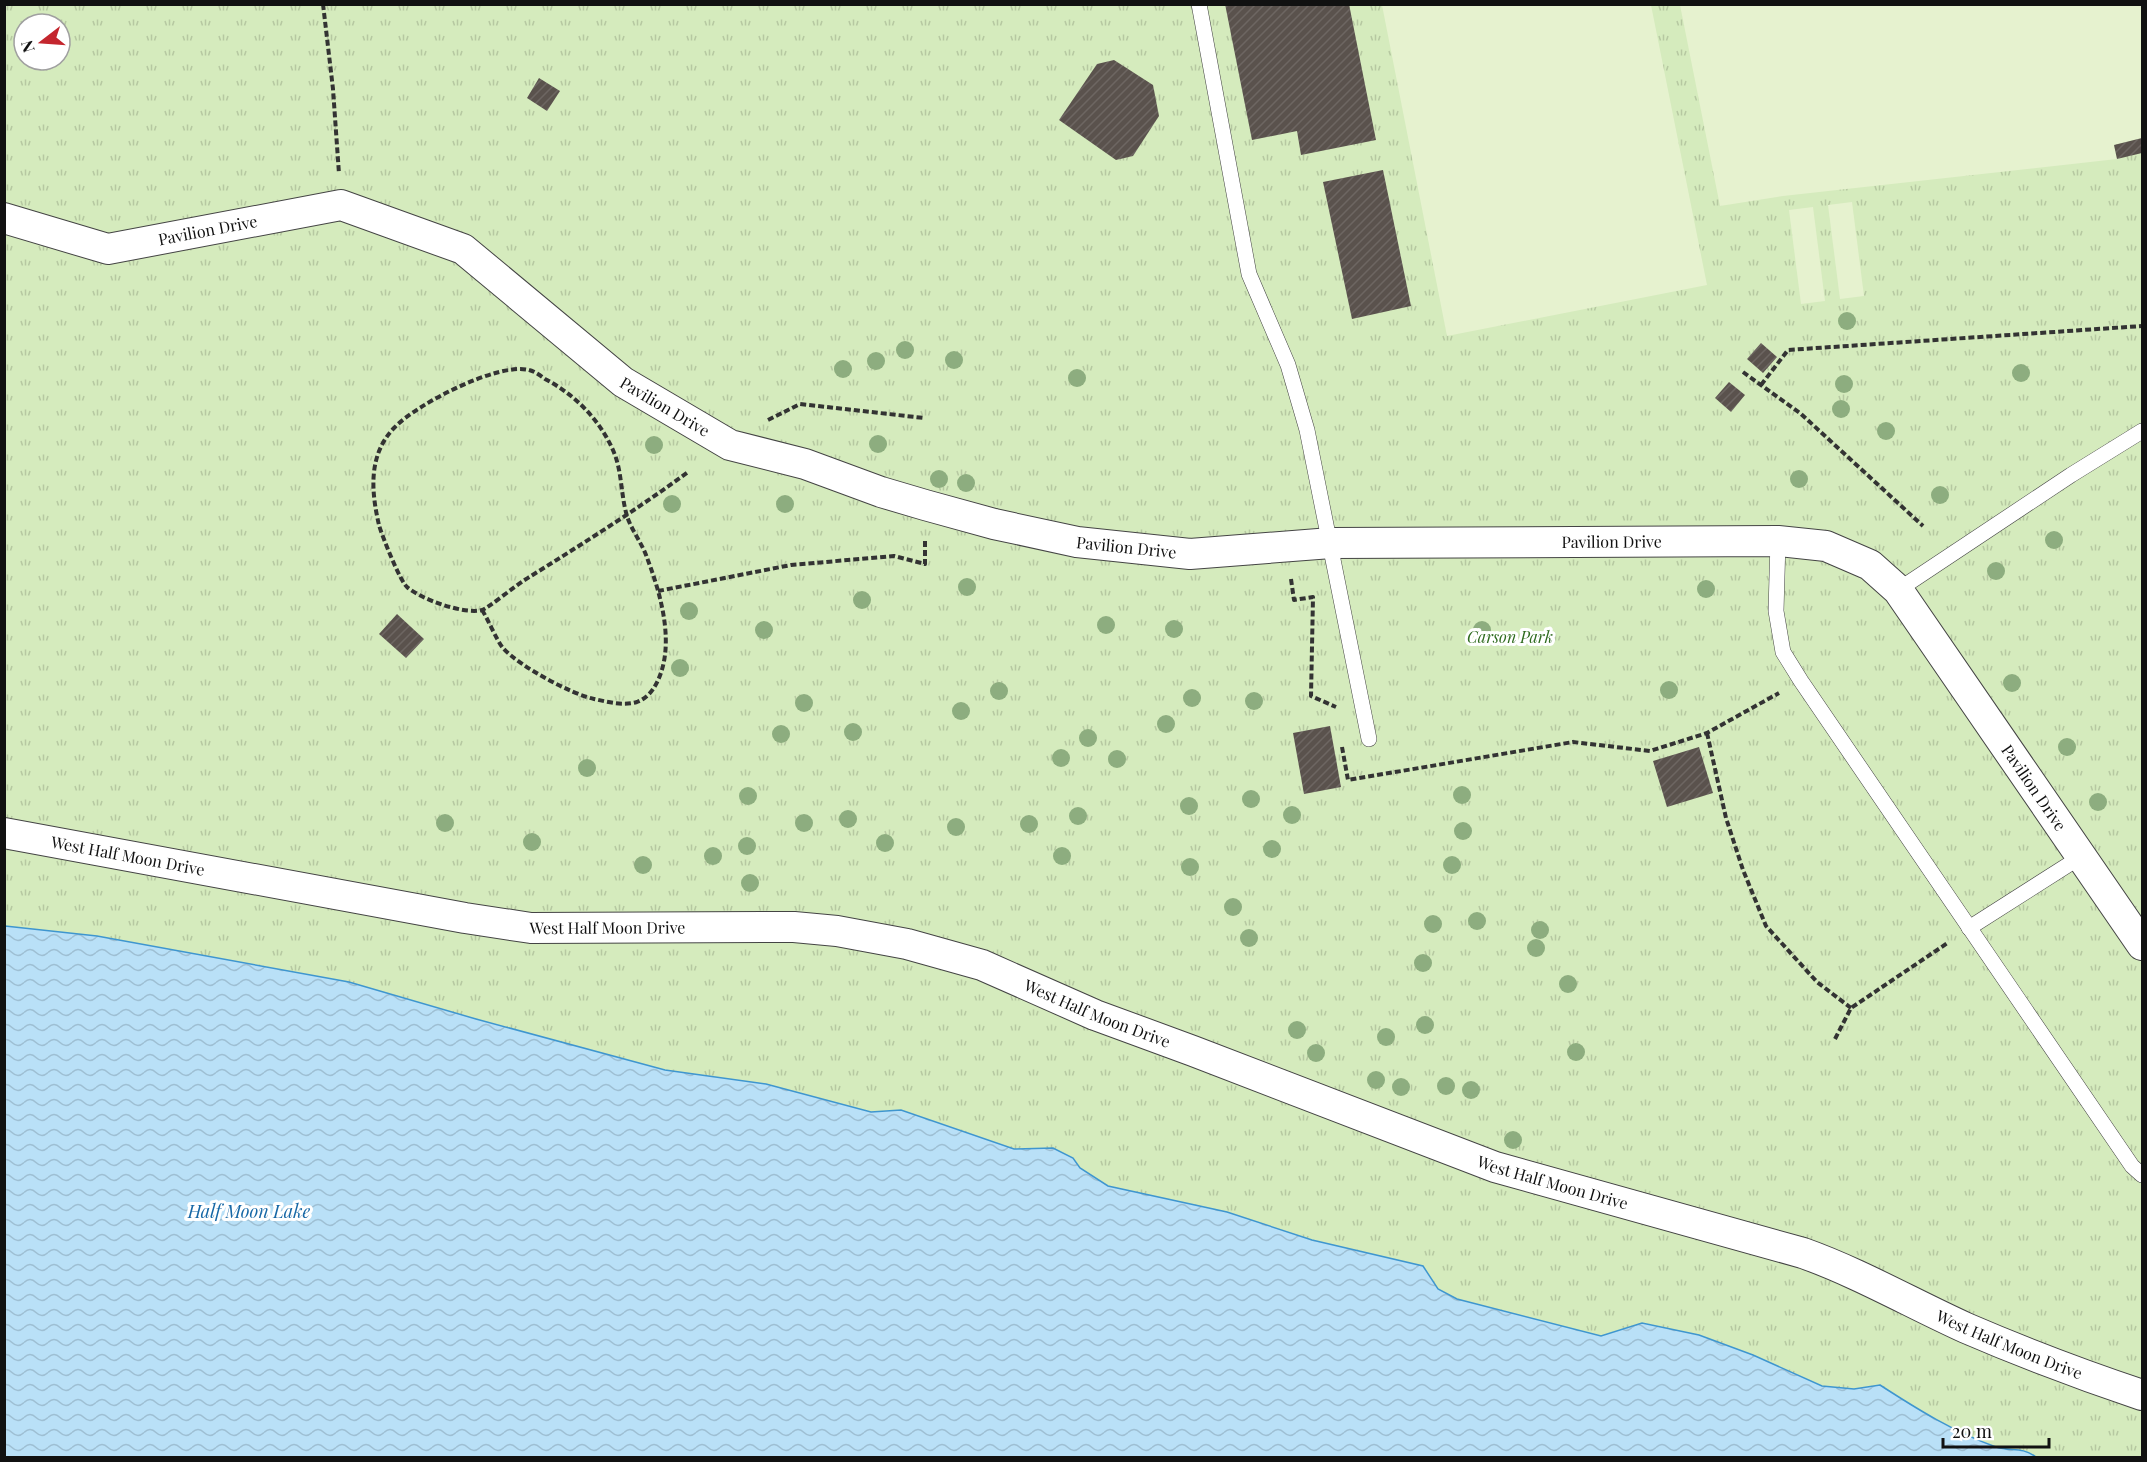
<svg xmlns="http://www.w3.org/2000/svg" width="2147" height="1462" font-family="'Playfair Display',serif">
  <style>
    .park { fill: url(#park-tufts); fill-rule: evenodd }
    .pitch { fill: #e6f2cf }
    .water { fill: url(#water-waves); stroke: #3f96cf; stroke-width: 1.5 }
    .building { fill: url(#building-hatch) }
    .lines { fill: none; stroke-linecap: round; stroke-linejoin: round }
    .service-casing { stroke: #444; stroke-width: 16 }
    .minor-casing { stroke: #444; stroke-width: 32 }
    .path { stroke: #333; stroke-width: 4; stroke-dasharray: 6 3; stroke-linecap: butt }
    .service { stroke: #fff; stroke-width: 15 }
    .minor { stroke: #fff; stroke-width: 30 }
    .tree { fill: #8dad7f }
    .labels { text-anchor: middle; stroke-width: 6; stroke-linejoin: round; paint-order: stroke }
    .street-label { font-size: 16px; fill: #111; stroke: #fff }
    .park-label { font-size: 16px; font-style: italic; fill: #2f6b1f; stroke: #fff }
    .water-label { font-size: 18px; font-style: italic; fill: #1768a6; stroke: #fff }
  </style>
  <defs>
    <pattern id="park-tufts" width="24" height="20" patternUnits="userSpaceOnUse" patternTransform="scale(1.5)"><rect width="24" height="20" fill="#d5ebbd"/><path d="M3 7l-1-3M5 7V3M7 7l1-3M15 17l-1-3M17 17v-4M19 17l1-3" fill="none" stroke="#b6c8a1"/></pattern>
    <pattern id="water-waves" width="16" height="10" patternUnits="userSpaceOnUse" patternTransform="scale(1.5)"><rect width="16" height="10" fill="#b9e0f7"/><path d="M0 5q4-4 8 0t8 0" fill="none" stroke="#9ebfd3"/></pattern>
    <pattern id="building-hatch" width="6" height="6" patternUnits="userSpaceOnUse" patternTransform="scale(1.5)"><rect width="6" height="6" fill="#5a524d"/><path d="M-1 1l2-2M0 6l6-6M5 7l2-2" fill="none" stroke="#6d6662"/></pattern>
  </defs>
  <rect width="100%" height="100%" fill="#fffdf5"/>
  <path class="park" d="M 5,5 L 2142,5 L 2142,1457 L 2036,1457 C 2021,1446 2012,1452 1996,1447 C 1954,1432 1917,1409 1880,1385 L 1854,1389 L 1822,1386 L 1753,1355 L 1699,1335 L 1642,1323 L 1601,1336 L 1457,1299 L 1438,1289 L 1423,1266 L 1312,1240 L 1227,1212 L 1108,1186 L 1080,1168 L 1073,1158 L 1053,1148 L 1014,1149 L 901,1110 L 871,1112 L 766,1084 L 665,1070 L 476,1019 L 349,982 L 97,936 L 5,926 ZM 24,24 L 60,24 L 60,60 L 24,60 Z"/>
  <g class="pitch">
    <path d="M 1382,5 L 1651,5 L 1707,285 L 1447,336 Z"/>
    <path d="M 1680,5 L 2142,5 L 2142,138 L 2114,145 L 2117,159 L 1783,196 L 1720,206 Z"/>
    <path d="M 1852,202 L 1864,296 L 1840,299 L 1828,205 Z"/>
    <path d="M 1813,207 L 1825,301 L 1801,304 L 1789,210 Z"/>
  </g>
  <path class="water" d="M 5,926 L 97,936 L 349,982 L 476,1019 L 665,1070 L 766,1084 L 871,1112 L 901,1110 L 1014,1149 L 1053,1148 L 1073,1158 L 1080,1168 L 1108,1186 L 1227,1212 L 1312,1240 L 1423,1266 L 1438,1289 L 1457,1299 L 1601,1336 L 1642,1323 L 1699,1335 L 1753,1355 L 1822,1386 L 1854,1389 L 1880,1385 C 1917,1409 1954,1432 1996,1447 C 2012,1452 2021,1446 2036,1457 L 5,1457 Z"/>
  <g class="building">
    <path d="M 1225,4 L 1349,4 L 1376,140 L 1301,155 L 1297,131 L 1252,140 Z"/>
    <path d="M 1114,60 L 1153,85 L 1159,116 L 1133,156 L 1116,160 L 1059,120 L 1097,64 Z"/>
    <path d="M 539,78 L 560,91 L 547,111 L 527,98 Z"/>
    <path d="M 2142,138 L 2142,153 L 2117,159 L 2114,145 Z"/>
    <path d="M 1383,170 L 1411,306 L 1352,319 L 1323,182 Z"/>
    <path d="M 1761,343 L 1777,357 L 1763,373 L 1747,359 Z"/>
    <path d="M 1729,382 L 1745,395 L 1731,412 L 1715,398 Z"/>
    <path d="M 397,614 L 424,639 L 406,658 L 379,634 Z"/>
    <path d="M 1330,726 L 1341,787 L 1304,794 L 1293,733 Z"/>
    <path d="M 1699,747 L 1713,793 L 1667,807 L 1653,761 Z"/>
  </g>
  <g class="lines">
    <g class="service-casing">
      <g id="service">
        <path d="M 1199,4 L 1249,274 L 1288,365 L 1307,430 L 1369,739"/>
        <path d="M 1778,541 L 1776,611 L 1783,652 L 1801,681 L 2132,1166 L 2142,1175"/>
        <path d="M 1898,590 L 2071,475 L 2142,431"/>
        <path d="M 1969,928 L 2082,856"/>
      </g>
    </g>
    <g class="minor-casing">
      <g id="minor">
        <path id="s1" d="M 4,218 L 108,249 L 341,205 L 463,249 L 623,382 L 730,445 L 805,464 L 881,492 L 925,505 L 994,524 L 1077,542 L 1190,554 L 1331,543 L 1778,541 L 1826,546 L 1870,565 L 1898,590 L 2142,945"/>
        <path id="s2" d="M 4,833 L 465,918 L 531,928 L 794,927 L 837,931 L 907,944 L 982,965 L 1095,1015 L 1193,1051 L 1495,1167 L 1803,1253 C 1859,1273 1911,1303 1966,1328 C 2024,1353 2082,1375 2142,1395"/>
      </g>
    </g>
    <g class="path">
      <path d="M 323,4 L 333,89 L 339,174"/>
      <path d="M 1743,372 L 1800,413 L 1923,526"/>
      <path d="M 1761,385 L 1788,350 L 2142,326"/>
      <path d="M 768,420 L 800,404 L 924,418"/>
      <path d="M 1291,579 L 1294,600 L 1313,597 L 1311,696 L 1336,707"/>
      <path d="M 658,591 L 791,565 L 894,556 L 925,564 L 925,539"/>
      <path d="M 482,610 C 488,619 497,641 503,648 C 519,666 571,694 594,699 C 608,702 623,706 637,702 C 645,699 651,693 655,686 C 677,648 661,594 646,555 C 641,542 631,529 627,516 C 621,496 622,474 615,455 C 602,422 576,395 545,379 C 541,376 534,371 529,370 C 498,362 417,404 395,427 C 368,454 371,491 379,525 C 382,536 400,581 407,587 C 420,599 465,615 482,610 C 488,608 514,587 523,581 C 579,546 635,511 688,472"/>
      <path d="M 1707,733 L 1726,818 L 1743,870 L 1766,926 L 1817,982 L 1851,1008"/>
      <path d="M 1342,747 L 1348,780 L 1573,742 L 1650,751 L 1707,733 L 1779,693"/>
      <path d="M 1835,1039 L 1851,1008 L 1949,942"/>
    </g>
    <use href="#service" class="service"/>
    <use href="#minor" class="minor"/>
  </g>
  <g class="tree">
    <circle cx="1847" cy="321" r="9"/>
    <circle cx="905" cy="350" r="9"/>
    <circle cx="954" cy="360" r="9"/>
    <circle cx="876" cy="361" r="9"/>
    <circle cx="843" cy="369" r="9"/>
    <circle cx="2021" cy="373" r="9"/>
    <circle cx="1077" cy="378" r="9"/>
    <circle cx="1844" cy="384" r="9"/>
    <circle cx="1841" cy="409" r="9"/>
    <circle cx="1886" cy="431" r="9"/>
    <circle cx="878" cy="444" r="9"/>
    <circle cx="654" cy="445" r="9"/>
    <circle cx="939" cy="479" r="9"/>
    <circle cx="1799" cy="479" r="9"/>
    <circle cx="966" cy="483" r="9"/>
    <circle cx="1940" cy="495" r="9"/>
    <circle cx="672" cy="504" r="9"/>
    <circle cx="785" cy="504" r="9"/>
    <circle cx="2054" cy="540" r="9"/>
    <circle cx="1996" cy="571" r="9"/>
    <circle cx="967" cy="587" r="9"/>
    <circle cx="1706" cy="589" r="9"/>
    <circle cx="862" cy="600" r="9"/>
    <circle cx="689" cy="611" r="9"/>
    <circle cx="1106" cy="625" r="9"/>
    <circle cx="1174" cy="629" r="9"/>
    <circle cx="764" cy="630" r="9"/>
    <circle cx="1482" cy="630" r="9"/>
    <circle cx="680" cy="668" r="9"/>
    <circle cx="2012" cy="683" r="9"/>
    <circle cx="1669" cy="690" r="9"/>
    <circle cx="999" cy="691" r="9"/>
    <circle cx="1192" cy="698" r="9"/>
    <circle cx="1254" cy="701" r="9"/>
    <circle cx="804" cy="703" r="9"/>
    <circle cx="961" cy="711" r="9"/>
    <circle cx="1166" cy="724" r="9"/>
    <circle cx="853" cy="732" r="9"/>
    <circle cx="781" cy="734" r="9"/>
    <circle cx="1088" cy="738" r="9"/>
    <circle cx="2067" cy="747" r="9"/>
    <circle cx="1061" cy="758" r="9"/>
    <circle cx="1117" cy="759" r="9"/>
    <circle cx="587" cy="768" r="9"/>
    <circle cx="1462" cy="795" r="9"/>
    <circle cx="748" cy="796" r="9"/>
    <circle cx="1251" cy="799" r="9"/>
    <circle cx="2098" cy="802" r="9"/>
    <circle cx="1189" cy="806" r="9"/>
    <circle cx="1292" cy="815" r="9"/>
    <circle cx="1078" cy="816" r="9"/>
    <circle cx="848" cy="819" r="9"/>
    <circle cx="445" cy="823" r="9"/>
    <circle cx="804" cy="823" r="9"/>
    <circle cx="1029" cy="824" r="9"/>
    <circle cx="956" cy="827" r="9"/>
    <circle cx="1463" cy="831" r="9"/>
    <circle cx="532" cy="842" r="9"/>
    <circle cx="885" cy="843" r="9"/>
    <circle cx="747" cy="846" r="9"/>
    <circle cx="1272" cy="849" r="9"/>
    <circle cx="713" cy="856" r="9"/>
    <circle cx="1062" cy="856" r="9"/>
    <circle cx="643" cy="865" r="9"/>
    <circle cx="1452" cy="865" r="9"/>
    <circle cx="1190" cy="867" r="9"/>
    <circle cx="750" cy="883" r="9"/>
    <circle cx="1233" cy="907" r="9"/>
    <circle cx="1477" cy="921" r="9"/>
    <circle cx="1433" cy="924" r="9"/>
    <circle cx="1540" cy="930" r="9"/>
    <circle cx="1249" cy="938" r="9"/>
    <circle cx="1536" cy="948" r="9"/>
    <circle cx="1423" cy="963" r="9"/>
    <circle cx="1568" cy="984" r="9"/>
    <circle cx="1425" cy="1025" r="9"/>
    <circle cx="1297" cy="1030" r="9"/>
    <circle cx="1386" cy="1037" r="9"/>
    <circle cx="1576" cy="1052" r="9"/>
    <circle cx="1316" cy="1053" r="9"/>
    <circle cx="1376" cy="1080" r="9"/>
    <circle cx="1446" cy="1086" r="9"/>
    <circle cx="1401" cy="1087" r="9"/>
    <circle cx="1471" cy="1090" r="9"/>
    <circle cx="1513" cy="1140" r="9"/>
  </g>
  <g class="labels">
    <g class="street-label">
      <text dy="6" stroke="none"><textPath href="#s1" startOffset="210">Pavilion Drive</textPath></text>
      <text dy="6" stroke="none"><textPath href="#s1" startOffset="732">Pavilion Drive</textPath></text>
      <text dy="6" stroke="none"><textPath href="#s1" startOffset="1704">Pavilion Drive</textPath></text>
      <text dy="6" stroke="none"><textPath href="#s1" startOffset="1218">Pavilion Drive</textPath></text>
      <text dy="6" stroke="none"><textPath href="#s1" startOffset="2244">Pavilion Drive</textPath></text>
      <text dy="6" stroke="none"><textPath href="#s2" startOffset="126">West Half Moon Drive</textPath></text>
      <text dy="6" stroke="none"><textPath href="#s2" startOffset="612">West Half Moon Drive</textPath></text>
      <text dy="6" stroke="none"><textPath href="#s2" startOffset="1116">West Half Moon Drive</textPath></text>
      <text dy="6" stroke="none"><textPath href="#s2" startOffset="1602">West Half Moon Drive</textPath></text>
      <text dy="6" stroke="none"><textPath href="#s2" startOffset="2088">West Half Moon Drive</textPath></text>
    </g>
    <g class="park-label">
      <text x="1510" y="643">Carson Park</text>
    </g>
    <g class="water-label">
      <text x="249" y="1218">Half Moon Lake</text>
    </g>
  </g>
  <rect width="2147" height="1462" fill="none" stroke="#111111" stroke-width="12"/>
  <g transform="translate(42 42) rotate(253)"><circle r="28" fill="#ffffff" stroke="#a0a0a0" stroke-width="1.5"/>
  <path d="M0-4.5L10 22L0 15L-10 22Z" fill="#c4262e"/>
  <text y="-9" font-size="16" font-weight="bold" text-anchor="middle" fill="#111111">N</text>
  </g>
  <path d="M1943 1438v9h106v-9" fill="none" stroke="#111111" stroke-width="3"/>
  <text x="1952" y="1438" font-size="18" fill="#111111" stroke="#ffffff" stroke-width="4.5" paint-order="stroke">20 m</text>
</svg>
